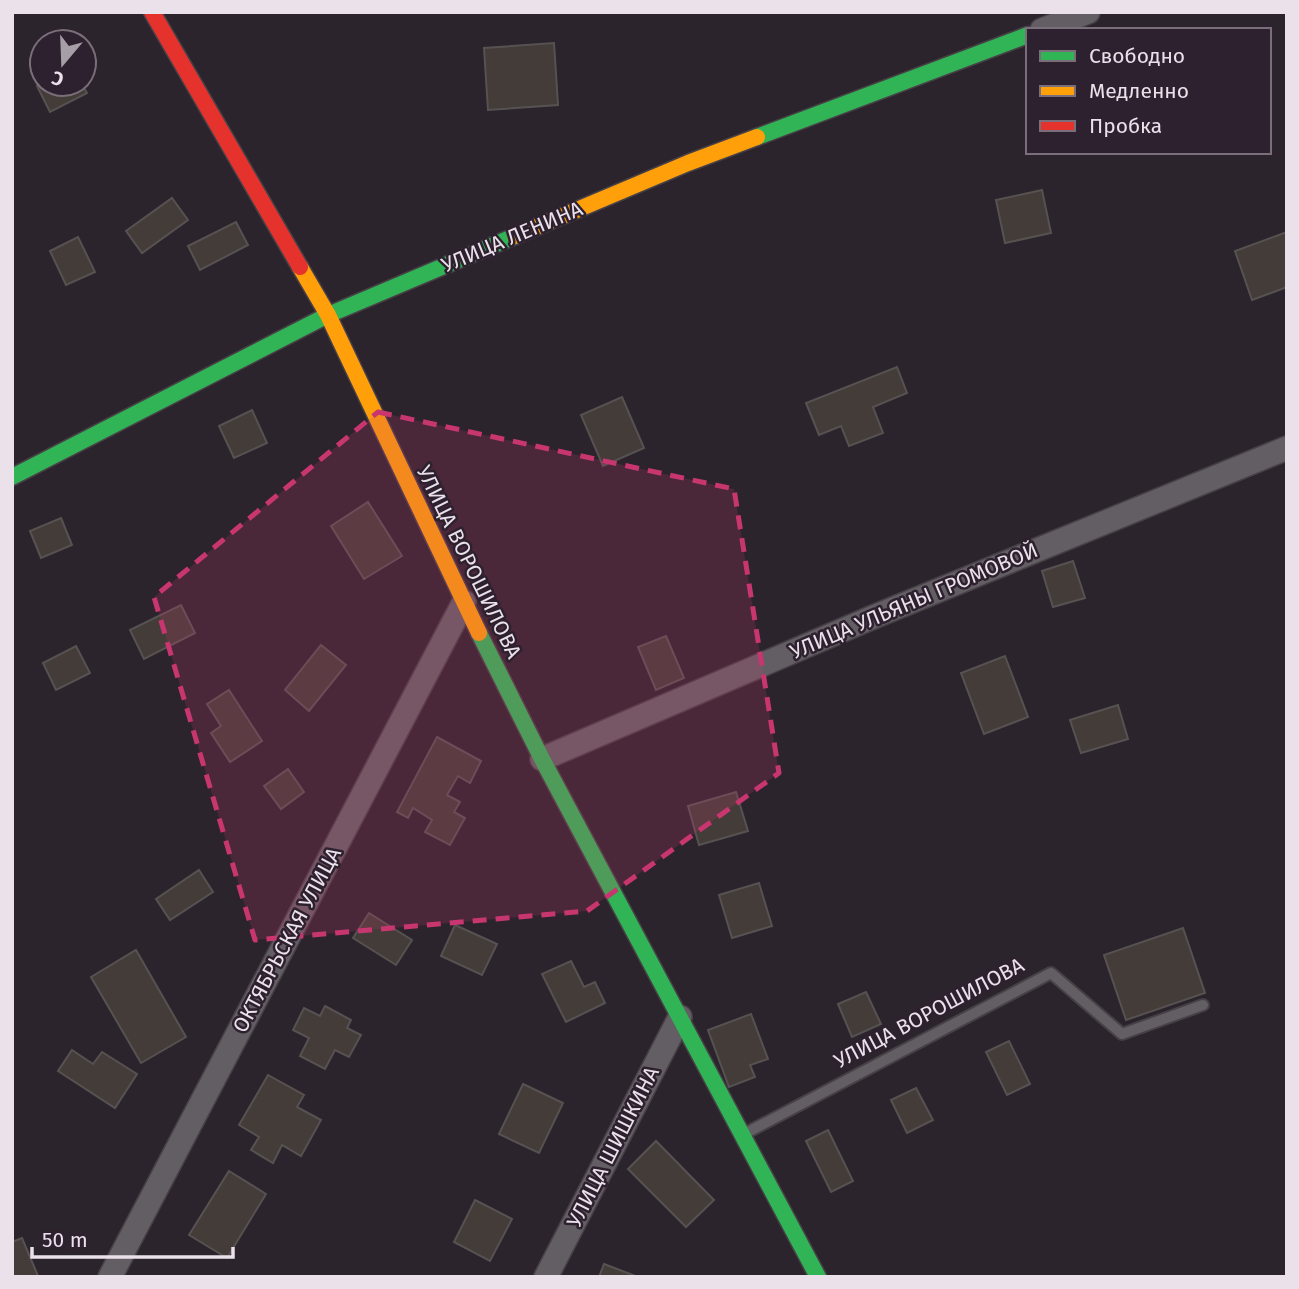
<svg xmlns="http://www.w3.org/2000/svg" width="1299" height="1289" font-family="'Fira Sans',sans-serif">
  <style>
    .building { fill: #433c38; stroke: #575252; stroke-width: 2 }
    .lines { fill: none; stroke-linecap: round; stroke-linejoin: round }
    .lane-casing { stroke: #474047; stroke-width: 14 }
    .street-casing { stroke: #474047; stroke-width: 26 }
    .fast-casing { stroke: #474047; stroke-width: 19 }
    .slow-casing { stroke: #474047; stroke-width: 19 }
    .jam-casing { stroke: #474047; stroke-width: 19 }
    .lane { stroke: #635e64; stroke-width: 10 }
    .street { stroke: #635e64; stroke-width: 23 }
    .fast { stroke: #30b455; stroke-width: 16 }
    .slow { stroke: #ff9f0a; stroke-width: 16 }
    .jam { stroke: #e5322d; stroke-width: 16 }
    .marked { fill: #c83670; fill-opacity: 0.2; stroke: #c83670; stroke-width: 5; stroke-dasharray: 14 9; stroke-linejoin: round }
    .labels { text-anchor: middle; stroke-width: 5; stroke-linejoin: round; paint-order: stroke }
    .street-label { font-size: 21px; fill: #eae1ea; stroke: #2e212f }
  </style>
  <rect width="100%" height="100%" fill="#2b242c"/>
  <g class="building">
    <path d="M 554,43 L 558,105 L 488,110 L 484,48 Z"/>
    <path d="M 42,84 L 82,84 L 87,93 L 50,112 L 37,86 Z"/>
    <path d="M 1042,190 L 1051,233 L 1005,243 L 996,200 Z"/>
    <path d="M 172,198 L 188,220 L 142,253 L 126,231 Z"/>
    <path d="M 236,222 L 248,245 L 200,270 L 188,246 Z"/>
    <path d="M 1287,232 L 1287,287 L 1252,300 L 1235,251 Z"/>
    <path d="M 78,237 L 95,272 L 66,285 L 50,251 Z"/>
    <path d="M 897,367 L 907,393 L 873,407 L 883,433 L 849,446 L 841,426 L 819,435 L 806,403 Z"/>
    <path d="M 622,397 L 644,448 L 603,466 L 581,415 Z"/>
    <path d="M 252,410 L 267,443 L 234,458 L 219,426 Z"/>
    <path d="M 368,502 L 402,556 L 364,579 L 331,526 Z"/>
    <path d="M 61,518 L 72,545 L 41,558 L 30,531 Z"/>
    <path d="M 1073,561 L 1085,598 L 1053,607 L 1042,571 Z"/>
    <path d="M 181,605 L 195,633 L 144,659 L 130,630 Z"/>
    <path d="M 666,636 L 684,678 L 656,690 L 638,647 Z"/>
    <path d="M 321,645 L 346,665 L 309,711 L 285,690 Z"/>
    <path d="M 76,646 L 90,673 L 56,690 L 43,663 Z"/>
    <path d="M 1005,656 L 1028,717 L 984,734 L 961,673 Z"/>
    <path d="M 229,690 L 262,741 L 230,762 L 211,733 L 221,726 L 207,704 Z"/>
    <path d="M 1118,705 L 1128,739 L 1081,753 L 1070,720 Z"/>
    <path d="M 437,737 L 481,761 L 470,783 L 458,776 L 447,795 L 460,802 L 454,812 L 465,818 L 450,845 L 425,832 L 432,820 L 413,808 L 408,818 L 397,812 Z"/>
    <path d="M 288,769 L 304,792 L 281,809 L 264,786 Z"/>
    <path d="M 736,792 L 748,831 L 699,845 L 688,806 Z"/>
    <path d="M 199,870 L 213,892 L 170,920 L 156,899 Z"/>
    <path d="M 759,883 L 772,926 L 732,938 L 719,895 Z"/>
    <path d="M 369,913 L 412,940 L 396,965 L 353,938 Z"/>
    <path d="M 455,925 L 497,944 L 482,975 L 441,956 Z"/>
    <path d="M 1183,928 L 1205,993 L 1126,1020 L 1104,955 Z"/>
    <path d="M 136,950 L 186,1037 L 141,1063 L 91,977 Z"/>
    <path d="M 571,961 L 584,987 L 595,982 L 605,1003 L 566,1022 L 542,974 Z"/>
    <path d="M 866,992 L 881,1024 L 852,1037 L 838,1004 Z"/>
    <path d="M 325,1006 L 351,1020 L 347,1028 L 361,1035 L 349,1057 L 335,1050 L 325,1069 L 300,1056 L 309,1038 L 293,1030 L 304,1008 L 320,1016 Z"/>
    <path d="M 751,1014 L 768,1059 L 750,1065 L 755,1077 L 729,1087 L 708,1030 Z"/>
    <path d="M 1009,1041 L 1030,1084 L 1007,1095 L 986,1052 Z"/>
    <path d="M 72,1050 L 93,1064 L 102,1052 L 137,1074 L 115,1108 L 58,1071 Z"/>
    <path d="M 268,1075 L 304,1095 L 297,1107 L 321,1120 L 301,1156 L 282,1145 L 273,1163 L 251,1150 L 259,1137 L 239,1125 Z"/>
    <path d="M 523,1084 L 563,1103 L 539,1153 L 499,1134 Z"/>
    <path d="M 916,1088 L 933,1120 L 907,1133 L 891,1100 Z"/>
    <path d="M 828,1130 L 853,1181 L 831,1192 L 806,1141 Z"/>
    <path d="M 656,1141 L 714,1200 L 686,1227 L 628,1169 Z"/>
    <path d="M 229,1171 L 266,1194 L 227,1258 L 189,1235 Z"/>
    <path d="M 475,1200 L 512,1219 L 490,1261 L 454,1242 Z"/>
    <path d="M 22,1238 L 38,1276 L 37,1277 L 12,1277 L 12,1242 Z"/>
    <path d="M 604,1264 L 638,1277 L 599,1277 Z"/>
  </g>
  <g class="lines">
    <g class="lane-casing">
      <path id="lane" d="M 744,1134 L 1051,973 L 1122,1034 L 1203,1005"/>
    </g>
    <g class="street-casing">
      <g id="street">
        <path d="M 1042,30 L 1088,12"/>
        <path d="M 542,759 L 878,615 L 1287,448"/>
        <path d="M 110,1277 L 464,602"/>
        <path d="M 546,1277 L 680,1017"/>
      </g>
    </g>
    <g class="fast-casing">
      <g id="fast">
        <path d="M 757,137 L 1028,35"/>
        <path d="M 12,477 L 328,315 L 515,236"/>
        <path d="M 479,633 L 542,759 L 818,1277"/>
      </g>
    </g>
    <g class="slow-casing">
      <g id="slow">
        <path d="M 515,236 L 688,163 L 757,137"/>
        <path d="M 300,267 L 328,315 L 479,633"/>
      </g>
    </g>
    <g class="jam-casing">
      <path id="jam" d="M 152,12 L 300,267"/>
    </g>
    <use href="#lane" class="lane"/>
    <use href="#street" class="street"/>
    <use href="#fast" class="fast"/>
    <use href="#slow" class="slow"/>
    <use href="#jam" class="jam"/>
  </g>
  <path class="marked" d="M 378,412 L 734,489 L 779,773 L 587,911 L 255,940 L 154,597 Z"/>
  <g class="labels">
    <g class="street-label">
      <text transform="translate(512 237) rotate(-23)" y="7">УЛИЦА ЛЕНИНА</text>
      <text transform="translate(469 562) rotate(64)" y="7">УЛИЦА ВОРОШИЛОВА</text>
      <text transform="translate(914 601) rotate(-23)" y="7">УЛИЦА УЛЬЯНЫ ГРОМОВОЙ</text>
      <text transform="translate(287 940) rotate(-62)" y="7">ОКТЯБРЬСКАЯ УЛИЦА</text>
      <text transform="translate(929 1013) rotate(-28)" y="7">УЛИЦА ВОРОШИЛОВА</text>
      <text transform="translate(613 1147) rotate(-63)" y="7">УЛИЦА ШИШКИНА</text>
    </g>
  </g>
  <rect width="1299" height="1289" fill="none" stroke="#eae1ea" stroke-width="28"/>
  <rect x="1026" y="28" width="245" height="126" fill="#2e212f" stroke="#796e7a" stroke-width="2"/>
  <rect x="1040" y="51" width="35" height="10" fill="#30b455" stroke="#796e7a" stroke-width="2"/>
  <text x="1089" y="63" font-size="21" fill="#eae1ea">Свободно</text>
  <rect x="1040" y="86" width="35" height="10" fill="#ff9f0a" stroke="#796e7a" stroke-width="2"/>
  <text x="1089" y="98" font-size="21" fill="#eae1ea">Медленно</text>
  <rect x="1040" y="121" width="35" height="10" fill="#e5322d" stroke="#796e7a" stroke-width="2"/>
  <text x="1089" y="133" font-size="21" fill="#eae1ea">Пробка</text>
  <g transform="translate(63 63) rotate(199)"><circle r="33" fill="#2e212f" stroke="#796e7a" stroke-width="2"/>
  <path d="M0-5L12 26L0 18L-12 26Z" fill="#a79fa8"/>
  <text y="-10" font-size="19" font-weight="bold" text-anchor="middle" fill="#eae1ea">С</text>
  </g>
  <path d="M32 1247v10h201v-10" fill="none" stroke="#eae1ea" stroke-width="3.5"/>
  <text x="42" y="1247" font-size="21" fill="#eae1ea" stroke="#2e212f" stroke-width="5" paint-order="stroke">50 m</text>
</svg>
